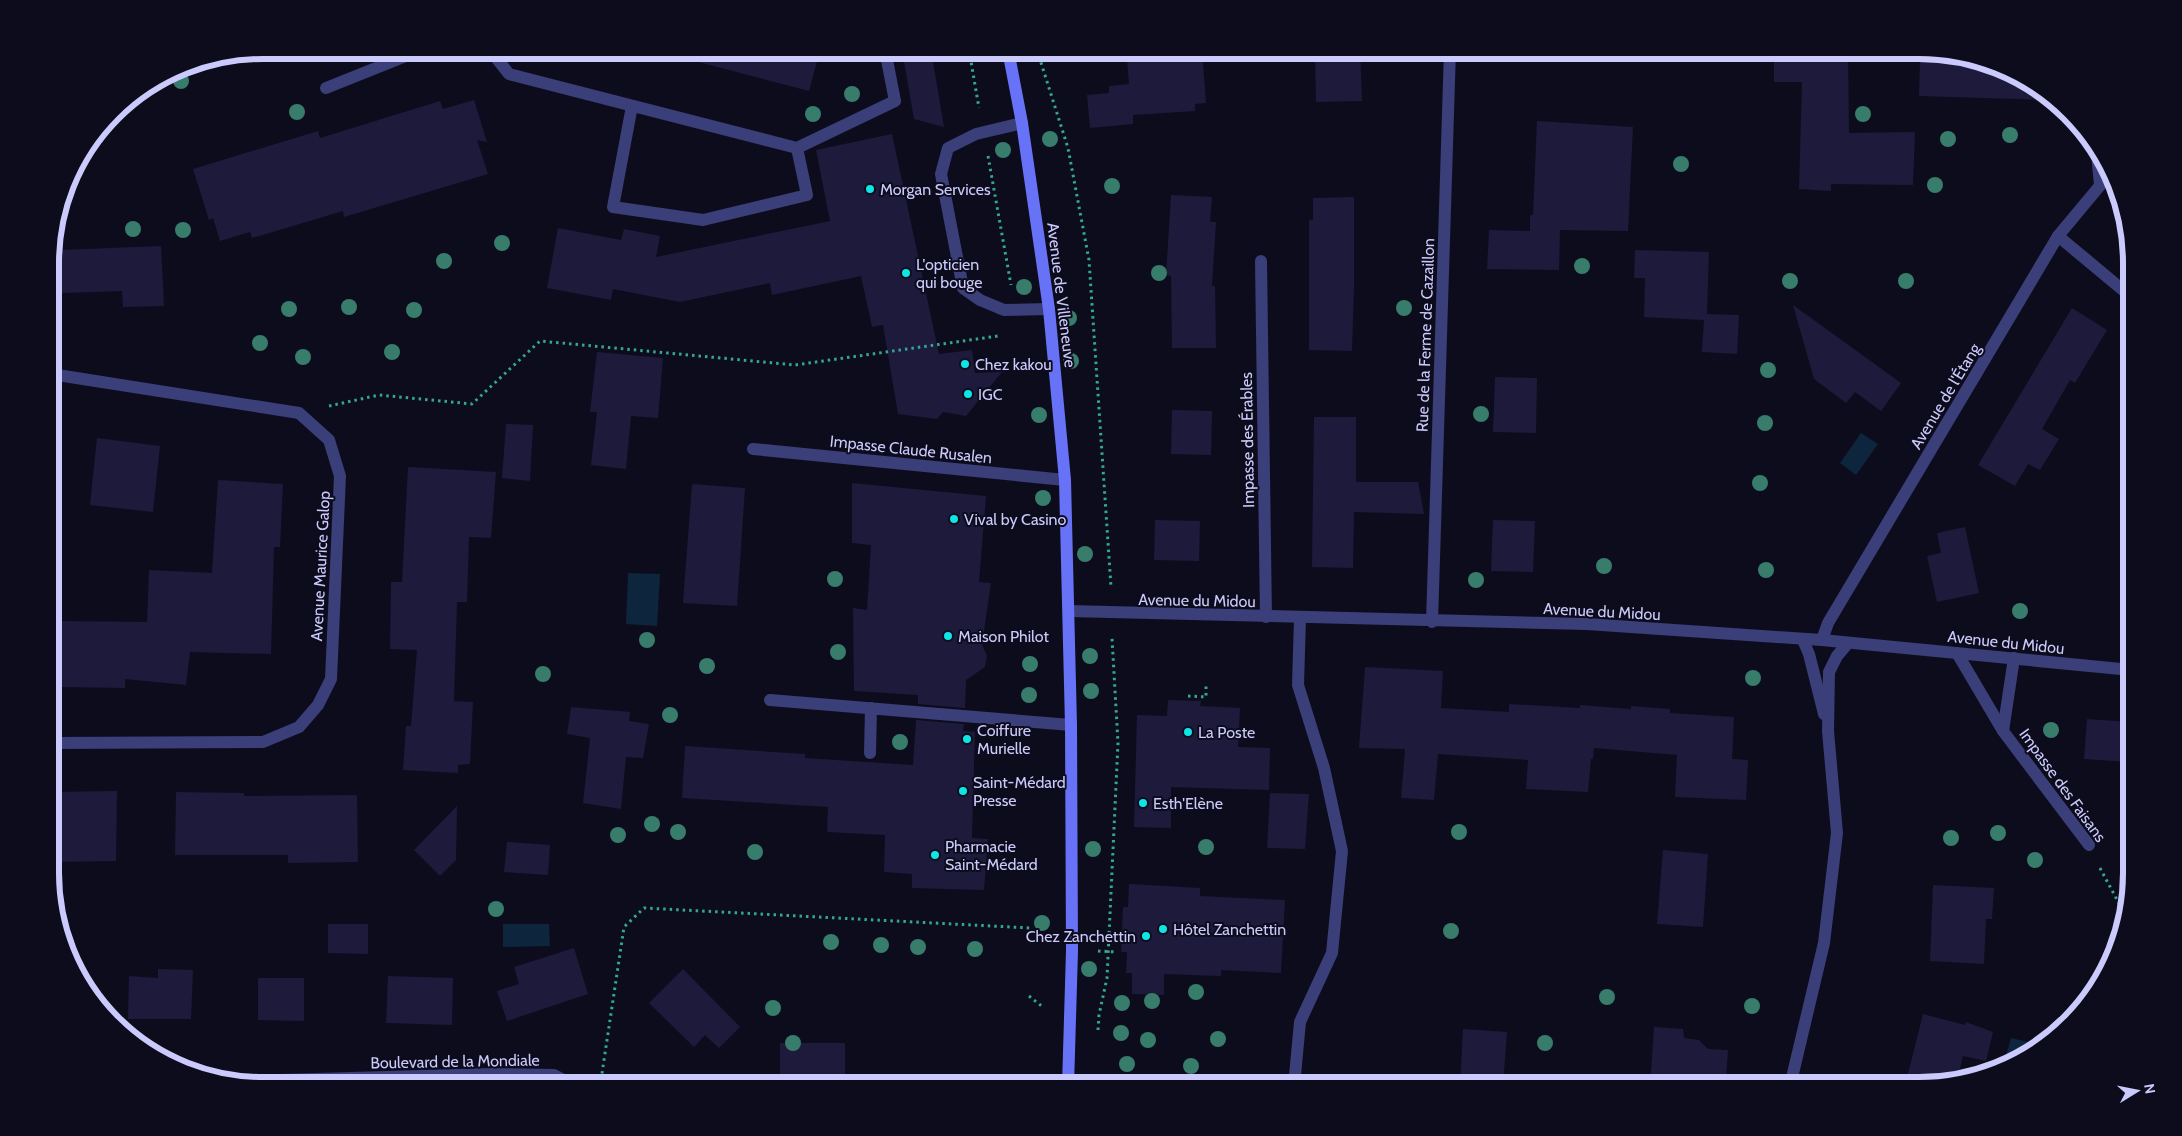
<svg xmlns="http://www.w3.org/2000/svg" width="2182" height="1136" font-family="Cabin,sans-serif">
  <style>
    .water { fill: #0e253e }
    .building { fill: #1d1a3c }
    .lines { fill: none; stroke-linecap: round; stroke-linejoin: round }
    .path { stroke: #33a794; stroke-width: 3; stroke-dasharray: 2.5 4; stroke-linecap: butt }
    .lane { stroke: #3a3e79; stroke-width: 12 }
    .street { stroke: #3a3e79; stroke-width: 12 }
    .secondary { stroke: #6772f7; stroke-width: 12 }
    .tree { fill: #387c6b }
    .poi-dot { fill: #0de6e5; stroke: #0d0c1c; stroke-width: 2 }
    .labels { text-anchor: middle; stroke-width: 4; stroke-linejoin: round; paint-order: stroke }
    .poi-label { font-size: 16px; fill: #cbcafc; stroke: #0d0c1c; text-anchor: start }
    .street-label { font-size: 16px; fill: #cbcafc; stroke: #0d0c1c }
    .rim { fill: none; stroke: #cbcafc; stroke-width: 6 }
  </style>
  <rect width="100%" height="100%" fill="#0d0c1c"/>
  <g class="water">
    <path d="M 1861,433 L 1878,444 L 1856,475 L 1840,463 Z"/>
    <path d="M 628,573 L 660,574 L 657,626 L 626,624 Z"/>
    <path d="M 503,924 L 549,924 L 550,946 L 503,947 Z"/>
    <path d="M 2011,1038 L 2036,1044 L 2034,1052 L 2003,1067 Z"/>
  </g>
  <g class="building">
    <path d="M 692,50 L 820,50 L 809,91 L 691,60 Z"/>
    <path d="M 902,50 L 931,50 L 944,127 L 914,119 Z"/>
    <path d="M 1134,50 L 1202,50 L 1206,103 L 1195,104 L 1195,111 L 1133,115 L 1133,124 L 1090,128 L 1087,95 L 1109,93 L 1109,86 L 1129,84 L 1127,58 L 1135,57 Z"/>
    <path d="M 1315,50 L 1360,50 L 1362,101 L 1316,102 Z"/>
    <path d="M 1774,50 L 1848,50 L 1849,133 L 1915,132 L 1913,185 L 1831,184 L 1831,191 L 1799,189 L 1802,82 L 1774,82 Z"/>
    <path d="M 1948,57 L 2014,72 L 2055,100 L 1919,96 L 1920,60 L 1948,61 Z"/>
    <path d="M 474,100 L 487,142 L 477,140 L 488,174 L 344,217 L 343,211 L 252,238 L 250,232 L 220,241 L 213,218 L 209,220 L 193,169 L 318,131 L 320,138 L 440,101 L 443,109 Z"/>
    <path d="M 1537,121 L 1633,127 L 1628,231 L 1560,230 L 1559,270 L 1487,269 L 1489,230 L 1530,231 L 1530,215 L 1533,215 Z"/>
    <path d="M 892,134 L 939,354 L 972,350 L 975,373 L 1002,372 L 966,416 L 943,412 L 937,419 L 898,414 L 883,325 L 872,327 L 861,276 L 772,295 L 770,283 L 680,302 L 613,289 L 611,300 L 547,288 L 558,228 L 621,240 L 624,229 L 660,236 L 656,257 L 830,221 L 816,150 Z"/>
    <path d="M 1171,195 L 1212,197 L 1210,222 L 1216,222 L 1212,286 L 1215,286 L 1216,348 L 1172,348 L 1171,276 L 1166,275 Z"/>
    <path d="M 1354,197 L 1354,287 L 1352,351 L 1309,350 L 1309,220 L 1313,220 L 1313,198 Z"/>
    <path d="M 161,246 L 164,306 L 123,307 L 122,291 L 61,293 L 59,250 Z"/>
    <path d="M 1635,250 L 1709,252 L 1707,314 L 1739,315 L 1737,354 L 1702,352 L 1704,320 L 1644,317 L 1645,278 L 1634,278 Z"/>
    <path d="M 1793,305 L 1901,383 L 1881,411 L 1855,392 L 1846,403 L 1814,379 Z"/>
    <path d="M 2072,308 L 2107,330 L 2075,383 L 2070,380 L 2042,429 L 2059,439 L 2040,470 L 2028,464 L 2015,486 L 1978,465 Z"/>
    <path d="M 597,352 L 663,358 L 658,418 L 631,416 L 626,469 L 591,465 L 597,412 L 590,412 Z"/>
    <path d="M 1495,377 L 1537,378 L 1536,433 L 1493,432 Z"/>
    <path d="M 1172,410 L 1212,411 L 1211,455 L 1171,454 Z"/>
    <path d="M 1314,417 L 1356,417 L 1356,482 L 1418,482 L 1424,514 L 1354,512 L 1353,568 L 1312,567 Z"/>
    <path d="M 506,424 L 533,425 L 530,481 L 502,478 Z"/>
    <path d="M 97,438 L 160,446 L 153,512 L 90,505 Z"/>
    <path d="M 408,467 L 496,472 L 491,538 L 469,537 L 467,602 L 457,602 L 454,701 L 473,702 L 470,764 L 458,765 L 458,773 L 403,770 L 406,726 L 411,726 L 417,650 L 390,649 L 391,582 L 402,582 Z"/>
    <path d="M 218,480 L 283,484 L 280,547 L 274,547 L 271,654 L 190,652 L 186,685 L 125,679 L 125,688 L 59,687 L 60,621 L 147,622 L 149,570 L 212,573 Z"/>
    <path d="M 852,483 L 986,496 L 979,582 L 991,583 L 982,644 L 987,656 L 985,667 L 966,680 L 965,708 L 918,704 L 918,695 L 854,691 L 853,608 L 867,610 L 871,545 L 852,543 Z"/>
    <path d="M 692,484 L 745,488 L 737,606 L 683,603 Z"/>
    <path d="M 1155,520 L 1200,521 L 1199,561 L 1154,560 Z"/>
    <path d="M 1493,520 L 1535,521 L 1533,572 L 1491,571 Z"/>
    <path d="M 1965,527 L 1979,593 L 1937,602 L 1927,556 L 1941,553 L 1937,533 Z"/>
    <path d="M 1365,667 L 1443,671 L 1441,708 L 1509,712 L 1509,704 L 1580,708 L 1580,705 L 1631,709 L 1631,706 L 1670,709 L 1670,713 L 1734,717 L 1732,759 L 1748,760 L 1746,800 L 1675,797 L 1677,755 L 1594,748 L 1593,759 L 1591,759 L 1588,792 L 1526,789 L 1528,760 L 1438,754 L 1434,800 L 1401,798 L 1405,749 L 1359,748 Z"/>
    <path d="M 1168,700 L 1201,701 L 1200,706 L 1240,708 L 1238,747 L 1270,748 L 1269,790 L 1171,787 L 1171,828 L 1134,827 L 1137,715 L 1167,716 Z"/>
    <path d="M 571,707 L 630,712 L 629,721 L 649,724 L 643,758 L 626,757 L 621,809 L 583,803 L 590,738 L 567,734 Z"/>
    <path d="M 2087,719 L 2130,722 L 2128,762 L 2084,759 Z"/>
    <path d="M 916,720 L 964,724 L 963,731 L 975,732 L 972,838 L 988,839 L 984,890 L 912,888 L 912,874 L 884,872 L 885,835 L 827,832 L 828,807 L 682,798 L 685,746 L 805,754 L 805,758 L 913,765 Z"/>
    <path d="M 117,791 L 116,861 L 52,862 L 52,792 Z"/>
    <path d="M 176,792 L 244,793 L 244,796 L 357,795 L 358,862 L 288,863 L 288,855 L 175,855 Z"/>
    <path d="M 1270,793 L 1309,794 L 1305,849 L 1267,848 Z"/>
    <path d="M 457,806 L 456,860 L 440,876 L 414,850 Z"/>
    <path d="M 507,842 L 550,845 L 548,875 L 504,872 Z"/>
    <path d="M 1663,850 L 1708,854 L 1703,927 L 1657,924 Z"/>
    <path d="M 1129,884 L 1200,888 L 1200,896 L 1285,900 L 1281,973 L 1221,970 L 1221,976 L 1164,974 L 1164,995 L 1132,994 L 1132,973 L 1126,973 L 1127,952 L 1121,952 L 1123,907 L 1128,907 Z"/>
    <path d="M 1933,885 L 1994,888 L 1992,919 L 1986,919 L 1984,964 L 1930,961 Z"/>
    <path d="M 328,924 L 368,924 L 368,954 L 328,953 Z"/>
    <path d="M 574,948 L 588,994 L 507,1021 L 497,991 L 519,984 L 514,967 Z"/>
    <path d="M 158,969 L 193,970 L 191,1019 L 128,1019 L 129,976 L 158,978 Z"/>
    <path d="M 683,969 L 740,1027 L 719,1048 L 705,1035 L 694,1047 L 649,1003 Z"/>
    <path d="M 388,976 L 453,978 L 452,1025 L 386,1023 Z"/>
    <path d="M 258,978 L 304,978 L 304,1021 L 258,1020 Z"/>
    <path d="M 1923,1014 L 1965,1025 L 1966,1022 L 1993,1032 L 1986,1061 L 1963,1056 L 1957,1081 L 1933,1086 L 1905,1086 Z"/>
    <path d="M 1654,1027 L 1683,1029 L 1684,1038 L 1699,1040 L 1708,1049 L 1728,1050 L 1726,1081 L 1715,1081 L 1714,1086 L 1650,1086 Z"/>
    <path d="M 1463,1029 L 1507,1032 L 1503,1086 L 1460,1086 Z"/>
    <rect x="780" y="1043" width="65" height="43"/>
  </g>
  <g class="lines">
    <g class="path">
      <path d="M 969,50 L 979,108"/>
      <path d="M 1037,50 L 1068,148 L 1089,260 L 1111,587"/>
      <path d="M 988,156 L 1011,285"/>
      <path d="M 329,406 L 379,395 L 472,404 L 540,341 L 795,365 L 998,336"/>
      <path d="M 1188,696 L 1206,697 L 1206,685"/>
      <path d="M 2100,868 L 2123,911"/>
      <path d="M 1098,951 L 1116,952"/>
      <path d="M 1029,996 L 1044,1008"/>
      <path d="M 1098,1030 L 1099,1015 L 1107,978 L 1118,743 L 1112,638"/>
      <path d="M 601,1080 L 624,927 L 644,908 L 1030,928 L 1046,944"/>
    </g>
    <g class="lane">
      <path d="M 490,50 L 509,74 L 797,148 L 895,101 L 885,50"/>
      <path d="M 326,88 L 421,50"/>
      <path d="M 632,106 L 613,207 L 703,220 L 807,195 L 797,148"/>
      <path d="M 1022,123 L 976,134 L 948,148 L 941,174 L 963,288 L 980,300 L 1004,310 L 1049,309"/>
      <path d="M 753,449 L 1065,480"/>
      <path d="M 770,700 L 1071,725"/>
      <path d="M 870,753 L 871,708"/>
      <path d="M 1294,1086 L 1300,1022 L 1332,953 L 1342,851 L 1324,768 L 1298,685 L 1300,618"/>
    </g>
    <g class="street">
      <path d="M 2096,144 L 2100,185"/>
      <path d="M 2058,236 L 2130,296"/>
      <path d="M 1261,261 L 1266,617"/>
      <path d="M 51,374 L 299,413 L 329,440 L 340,476 L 331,679 L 318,705 L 299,727 L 263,742 L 52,743"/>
      <path d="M 1069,611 L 1587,624 L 1822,640 L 2131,670"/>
      <path d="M 1432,622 L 1450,50"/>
      <path d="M 1803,640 L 1809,654 L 1824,714"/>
      <path d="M 1822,640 L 1828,623 L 2058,236 L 2108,176"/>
      <path d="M 1957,653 L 2003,731 L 2089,845"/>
      <path d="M 2003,731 L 2014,658"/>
      <path d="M 242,1081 L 491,1074 L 554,1075 L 575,1086"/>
      <path d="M 1790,1086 L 1824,943 L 1837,833 L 1828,731 L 1829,672 L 1837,656 L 1848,643"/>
    </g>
    <path class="secondary" d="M 1008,50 L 1022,123 L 1049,309 L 1065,480 L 1071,725 L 1072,951 L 1068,1086"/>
  </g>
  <g class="tree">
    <circle cx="181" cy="81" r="8"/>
    <circle cx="852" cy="94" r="8"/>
    <circle cx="297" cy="112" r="8"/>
    <circle cx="813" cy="114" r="8"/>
    <circle cx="1863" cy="114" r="8"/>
    <circle cx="2010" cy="135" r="8"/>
    <circle cx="1050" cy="139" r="8"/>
    <circle cx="1948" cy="139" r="8"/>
    <circle cx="1003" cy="150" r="8"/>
    <circle cx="1681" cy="164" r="8"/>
    <circle cx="1935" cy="185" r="8"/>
    <circle cx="1112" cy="186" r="8"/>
    <circle cx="133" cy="229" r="8"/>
    <circle cx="183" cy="230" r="8"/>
    <circle cx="502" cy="243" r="8"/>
    <circle cx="444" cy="261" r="8"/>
    <circle cx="1582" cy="266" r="8"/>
    <circle cx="1159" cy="273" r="8"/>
    <circle cx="1790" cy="281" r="8"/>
    <circle cx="1906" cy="281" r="8"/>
    <circle cx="1024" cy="287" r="8"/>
    <circle cx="349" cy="307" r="8"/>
    <circle cx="1404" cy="308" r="8"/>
    <circle cx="289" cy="309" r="8"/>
    <circle cx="414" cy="310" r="8"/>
    <circle cx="1069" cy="318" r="8"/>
    <circle cx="260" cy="343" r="8"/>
    <circle cx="392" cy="352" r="8"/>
    <circle cx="303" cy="357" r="8"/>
    <circle cx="1071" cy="361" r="8"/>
    <circle cx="1768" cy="370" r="8"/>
    <circle cx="1481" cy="414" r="8"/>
    <circle cx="1039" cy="415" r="8"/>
    <circle cx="1765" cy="423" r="8"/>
    <circle cx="1760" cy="483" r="8"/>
    <circle cx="1043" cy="498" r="8"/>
    <circle cx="1085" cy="554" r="8"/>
    <circle cx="1604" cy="566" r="8"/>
    <circle cx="1766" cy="570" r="8"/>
    <circle cx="835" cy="579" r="8"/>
    <circle cx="1476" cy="580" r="8"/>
    <circle cx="2020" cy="611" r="8"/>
    <circle cx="647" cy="640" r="8"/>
    <circle cx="838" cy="652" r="8"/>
    <circle cx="1090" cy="656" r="8"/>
    <circle cx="1030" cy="664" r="8"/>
    <circle cx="707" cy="666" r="8"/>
    <circle cx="543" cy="674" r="8"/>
    <circle cx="1753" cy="678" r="8"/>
    <circle cx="1091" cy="691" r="8"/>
    <circle cx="1029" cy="695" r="8"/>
    <circle cx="670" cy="715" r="8"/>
    <circle cx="2051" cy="730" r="8"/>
    <circle cx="900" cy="742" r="8"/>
    <circle cx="652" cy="824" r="8"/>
    <circle cx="678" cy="832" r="8"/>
    <circle cx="1459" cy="832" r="8"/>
    <circle cx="1998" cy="833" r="8"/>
    <circle cx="618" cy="835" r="8"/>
    <circle cx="1951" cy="838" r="8"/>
    <circle cx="1206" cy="847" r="8"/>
    <circle cx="1093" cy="849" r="8"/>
    <circle cx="755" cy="852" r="8"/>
    <circle cx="2035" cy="860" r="8"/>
    <circle cx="496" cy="909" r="8"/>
    <circle cx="1042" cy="923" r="8"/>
    <circle cx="1451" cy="931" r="8"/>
    <circle cx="831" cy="942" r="8"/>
    <circle cx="881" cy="945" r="8"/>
    <circle cx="918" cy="947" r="8"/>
    <circle cx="975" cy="949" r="8"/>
    <circle cx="1089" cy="969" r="8"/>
    <circle cx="1196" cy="992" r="8"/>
    <circle cx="1607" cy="997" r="8"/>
    <circle cx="1152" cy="1001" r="8"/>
    <circle cx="1122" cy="1003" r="8"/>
    <circle cx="1752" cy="1006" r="8"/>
    <circle cx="773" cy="1008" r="8"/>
    <circle cx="1121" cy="1033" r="8"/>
    <circle cx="1218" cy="1039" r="8"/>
    <circle cx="1148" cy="1040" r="8"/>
    <circle cx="793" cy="1043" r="8"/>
    <circle cx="1545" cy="1043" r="8"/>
    <circle cx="1127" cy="1064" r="8"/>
    <circle cx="1191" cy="1066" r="8"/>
  </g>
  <g class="poi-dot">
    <circle cx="870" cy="189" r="5"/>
    <circle cx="906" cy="273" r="5"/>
    <circle cx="965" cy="364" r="5"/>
    <circle cx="968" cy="394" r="5"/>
    <circle cx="954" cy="519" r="5"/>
    <circle cx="948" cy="636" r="5"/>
    <circle cx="1188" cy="732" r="5"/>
    <circle cx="967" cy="739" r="5"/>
    <circle cx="963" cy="791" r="5"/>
    <circle cx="1143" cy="803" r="5"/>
    <circle cx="935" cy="855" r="5"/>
    <circle cx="1163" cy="929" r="5"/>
    <circle cx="1146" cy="936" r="5"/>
  </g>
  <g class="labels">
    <g class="poi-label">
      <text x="880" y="195">Morgan Services</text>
      <text x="916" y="270">L'opticien<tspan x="916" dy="18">qui bouge</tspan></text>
      <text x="975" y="370">Chez kakou</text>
      <text x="978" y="400">IGC</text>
      <text x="964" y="525">Vival by Casino</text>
      <text x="958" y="642">Maison Philot</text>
      <text x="977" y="736">Coiffure<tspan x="977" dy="18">Murielle</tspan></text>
      <text x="1198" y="738">La Poste</text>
      <text x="973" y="788">Saint-Médard<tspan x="973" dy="18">Presse</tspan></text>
      <text x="1153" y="809">Esth'Elène</text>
      <text x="945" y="852">Pharmacie<tspan x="945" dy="18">Saint-Médard</tspan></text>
      <text x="1173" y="935">Hôtel Zanchettin</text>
      <text x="1136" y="942" text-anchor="end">Chez Zanchettin</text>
    </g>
    <g class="street-label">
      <text transform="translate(1062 295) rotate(83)" y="6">Avenue de Villeneuve</text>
      <text transform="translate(1425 335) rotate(-88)" y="6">Rue de la Ferme de Cazaillon</text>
      <text transform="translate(1945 396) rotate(-59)" y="6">Avenue de l'Étang</text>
      <text transform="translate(1247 440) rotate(-91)" y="6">Impasse des Érables</text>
      <text transform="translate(911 449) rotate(6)" y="6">Impasse Claude Rusalen</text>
      <text transform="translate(320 566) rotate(-87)" y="6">Avenue Maurice Galop</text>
      <text transform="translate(1197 600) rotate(1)" y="6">Avenue du Midou</text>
      <text transform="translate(1602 611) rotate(3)" y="6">Avenue du Midou</text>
      <text transform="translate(2006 642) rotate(6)" y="6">Avenue du Midou</text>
      <text transform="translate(2063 785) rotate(54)" y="6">Impasse des Faisans</text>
      <text transform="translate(455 1061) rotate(-1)" y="6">Boulevard de la Mondiale</text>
    </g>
  </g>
  <path d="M0 0H2182V1136H0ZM263 59H1919A204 204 0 0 1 2123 263V873A204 204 0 0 1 1919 1077H263A204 204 0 0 1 59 873V263A204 204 0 0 1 263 59Z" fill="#0d0c1c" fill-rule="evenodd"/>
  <path class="rim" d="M263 59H1919A204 204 0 0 1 2123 263V873A204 204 0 0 1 1919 1077H263A204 204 0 0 1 59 873V263A204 204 0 0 1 263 59Z"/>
  <g transform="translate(2137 1091) rotate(80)" stroke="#0d0c1c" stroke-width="4" paint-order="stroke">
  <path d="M0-4L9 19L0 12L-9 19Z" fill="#cbcafc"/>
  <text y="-8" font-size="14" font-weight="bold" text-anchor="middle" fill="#cbcafc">N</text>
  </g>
</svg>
